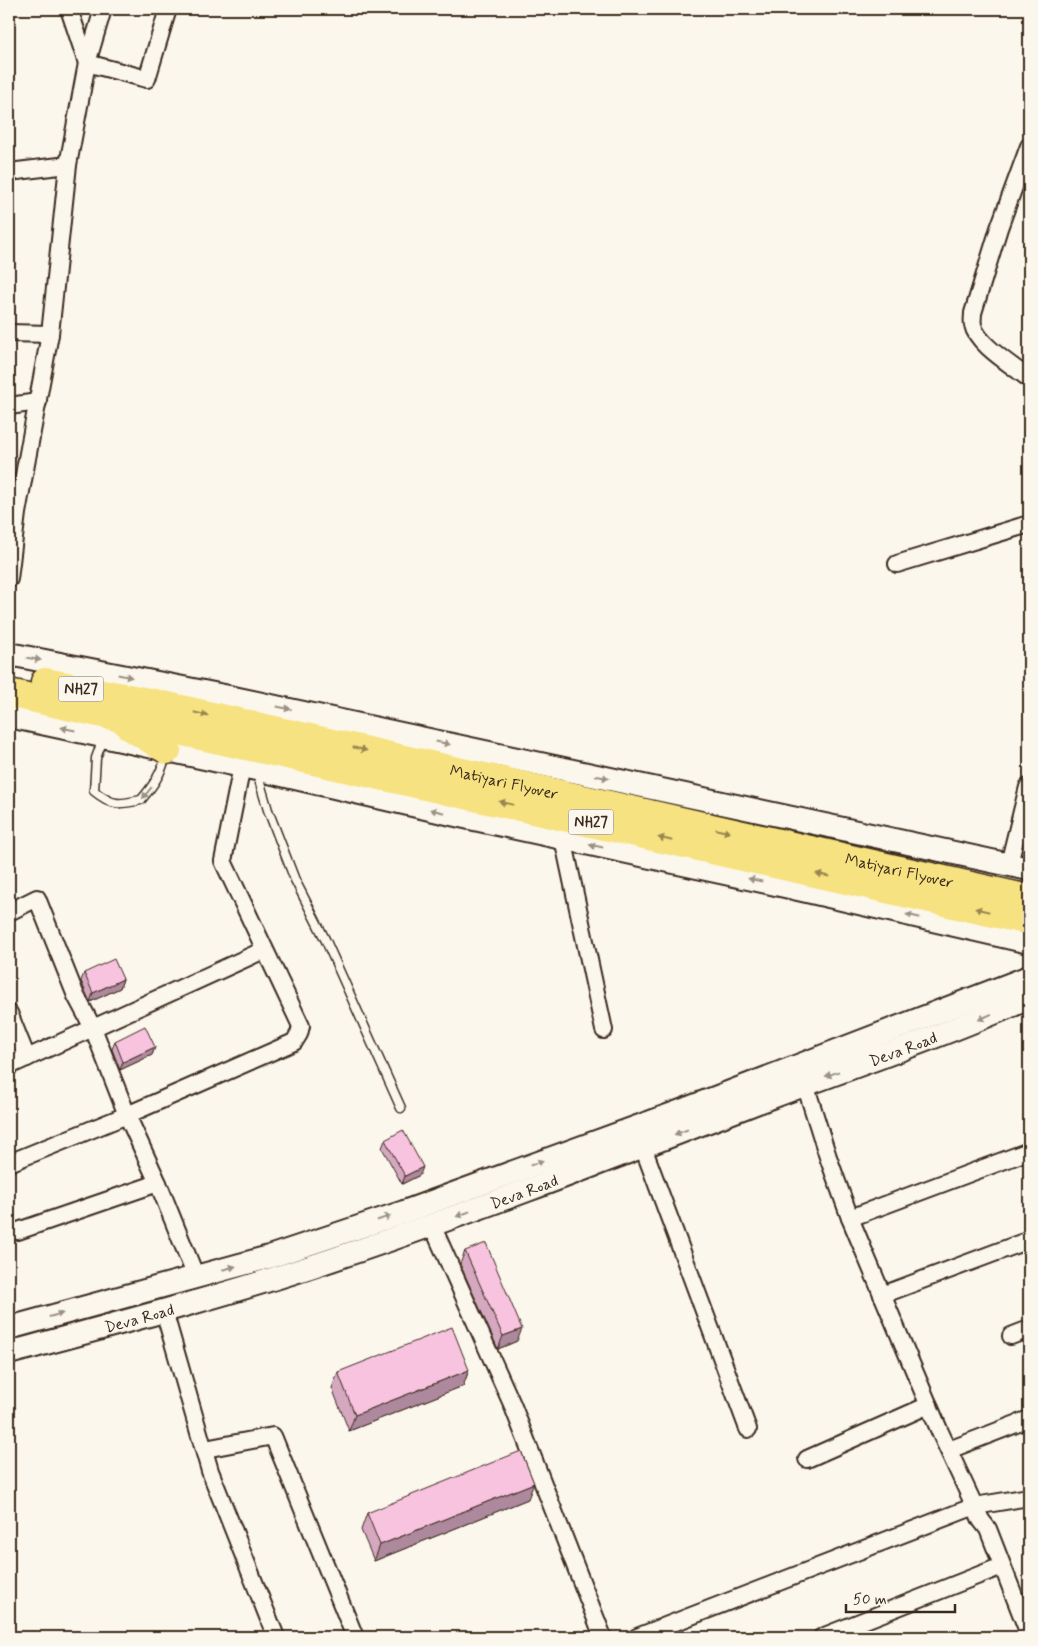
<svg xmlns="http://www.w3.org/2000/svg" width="1038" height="1646" font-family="Mynerve,sans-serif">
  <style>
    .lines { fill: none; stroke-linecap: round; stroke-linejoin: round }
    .lane-casing { stroke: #3b2a1e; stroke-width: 11 }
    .street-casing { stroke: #3b2a1e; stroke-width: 20 }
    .secondary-casing { stroke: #3b2a1e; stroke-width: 26 }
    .highway-casing { stroke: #3b2a1e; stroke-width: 31 }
    .lane { stroke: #fbf7ec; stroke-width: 8 }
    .street { stroke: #fbf7ec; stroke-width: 16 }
    .secondary { stroke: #fbf7ec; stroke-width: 22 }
    .highway { stroke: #f7e281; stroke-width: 28 }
    .wall { fill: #d5a8c0; stroke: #3b2a1e }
    .shaded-wall { fill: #ae889c; stroke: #3b2a1e }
    .building { fill: #f8c3df; stroke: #3b2a1e }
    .oneway { fill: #9b9085 }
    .oneway2 { fill: #998650 }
    .labels { text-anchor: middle; stroke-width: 4; stroke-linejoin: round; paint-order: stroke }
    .shield { fill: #fbf7ec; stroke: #75685c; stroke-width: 1 }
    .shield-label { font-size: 15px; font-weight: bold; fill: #3b2a1e }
    .street-label { font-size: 16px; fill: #3b2a1e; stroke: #fbf7ec }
  </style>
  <rect width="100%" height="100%" fill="#fbf7ec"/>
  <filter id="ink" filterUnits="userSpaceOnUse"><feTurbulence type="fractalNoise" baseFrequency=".02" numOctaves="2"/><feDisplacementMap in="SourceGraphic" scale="10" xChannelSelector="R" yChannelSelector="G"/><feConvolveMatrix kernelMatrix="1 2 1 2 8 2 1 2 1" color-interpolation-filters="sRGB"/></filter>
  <g filter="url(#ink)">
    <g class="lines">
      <g class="lane-casing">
        <g id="lane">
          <path d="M 103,739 L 96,758 L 94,791 C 113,806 118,805 141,800 C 153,786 162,773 166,754"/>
          <path d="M 257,773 L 268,810 L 295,880 L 326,941 L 401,1108"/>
        </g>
      </g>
      <g class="street-casing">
        <g id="street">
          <path d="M 69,9 L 87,63 L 147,79 L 168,9"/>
          <path d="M 1029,146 L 999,228 L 973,313 C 973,317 972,321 973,325 C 977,345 1014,366 1029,379"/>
          <path d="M 9,172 L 68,165"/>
          <path d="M 9,333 L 50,334"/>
          <path d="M 9,406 L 38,402"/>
          <path d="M 897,564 L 1029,524"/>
          <path d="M 9,579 L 17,513 L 50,334 L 68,165 L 87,63 L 103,9"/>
          <path d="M 563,838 L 604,1030"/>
          <path d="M 1009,864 L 1028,787"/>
          <path d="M 9,912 L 37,898 L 76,996 L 93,1028 L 264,950"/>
          <path d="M 9,1013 L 27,1058"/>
          <path d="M 9,1066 L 93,1028 L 127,1115 L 9,1163"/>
          <path d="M 805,1084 L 828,1157 L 850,1218 L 940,1432 L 981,1520 L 988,1529 L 1029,1634"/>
          <path d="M 643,1147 L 748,1429"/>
          <path d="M 850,1218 L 1029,1151"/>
          <path d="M 432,1225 L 512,1404 L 603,1637"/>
          <path d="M 18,1231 L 158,1183"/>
          <path d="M 196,1277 L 158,1183 L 127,1115 L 294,1042 L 299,1034 L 301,1026 L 223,861 L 242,766"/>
          <path d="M 882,1295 L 1029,1240"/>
          <path d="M 164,1311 L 210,1471 L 276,1637"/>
          <path d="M 1011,1336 L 1029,1329"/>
          <path d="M 205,1449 L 273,1436 L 355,1637"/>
          <path d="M 949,1450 L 1029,1419"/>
          <path d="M 807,1459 L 929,1405"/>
          <path d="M 637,1637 L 975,1506 L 1029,1497"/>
          <path d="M 822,1637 L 1002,1566"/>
        </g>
      </g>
      <g class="secondary-casing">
        <g id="secondary">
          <path d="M 9,654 L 229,697 L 1029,869"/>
          <path d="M 9,716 L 256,769 L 456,815 L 785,886 L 1029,942"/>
          <path d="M 9,1328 L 269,1257 L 404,1212 L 681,1111 L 1029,977"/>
          <path id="s1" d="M 9,1353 C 108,1326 209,1300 307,1268 C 455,1219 600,1163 745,1107 C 840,1071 936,1039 1029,998"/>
        </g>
      </g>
      <g class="highway-casing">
        <g id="highway">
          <path id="s2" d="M 45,682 L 154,703 L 1029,899"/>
          <path d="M 9,693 L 1029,921"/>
          <path d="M 129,726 L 167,750"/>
        </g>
      </g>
      <use href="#lane" class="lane"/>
      <use href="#street" class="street"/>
      <use href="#secondary" class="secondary"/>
      <use href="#highway" class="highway"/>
    </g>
    <g class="wall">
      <path d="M 84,973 L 123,979 L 120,988 L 90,1002 L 81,981 Z"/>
      <path d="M 115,1041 L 155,1047 L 152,1055 L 120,1070 L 112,1049 Z"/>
      <path d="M 385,1140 L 420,1175 L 402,1184 L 382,1148 Z"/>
      <path d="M 465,1251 L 517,1341 L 498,1349 L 460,1264 Z"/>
      <path d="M 469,1370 L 463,1386 L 349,1431 L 332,1388 L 338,1372 Z"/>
      <path d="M 528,1499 L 374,1561 L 361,1530 L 367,1513 Z"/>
    </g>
    <g class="shaded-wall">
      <path d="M 123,979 L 120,988 L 90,1002 L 93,993 Z"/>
      <path d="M 155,1047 L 152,1055 L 120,1070 L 123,1062 Z"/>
      <path d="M 423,1167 L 420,1175 L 402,1184 L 405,1176 Z"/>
      <path d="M 522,1329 L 517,1341 L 498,1349 L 503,1336 Z"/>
      <path d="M 469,1370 L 463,1386 L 349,1431 L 355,1415 Z"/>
      <path d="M 534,1483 L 528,1499 L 374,1561 L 380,1545 Z"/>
    </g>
    <g class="building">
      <path d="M 114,959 L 123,979 L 93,993 L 84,973 Z"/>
      <path d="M 145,1026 L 155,1047 L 123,1062 L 115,1041 Z"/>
      <path d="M 403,1130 L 423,1167 L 405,1176 L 385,1140 Z"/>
      <path d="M 486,1243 L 522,1329 L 503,1336 L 465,1251 Z"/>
      <path d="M 452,1327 L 469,1370 L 355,1415 L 338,1372 Z"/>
      <path d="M 521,1451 L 534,1483 L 380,1545 L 367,1513 Z"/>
    </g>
    <defs><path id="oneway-solid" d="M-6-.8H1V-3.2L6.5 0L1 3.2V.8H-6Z" transform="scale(1.25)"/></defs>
    <g class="oneway">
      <use href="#oneway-solid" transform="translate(34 659) rotate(9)"/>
      <use href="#oneway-solid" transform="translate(125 676) rotate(11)"/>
      <use href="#oneway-solid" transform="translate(284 708) rotate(12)"/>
      <use href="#oneway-solid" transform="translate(68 729) rotate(-168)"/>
      <use href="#oneway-solid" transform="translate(443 743) rotate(12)"/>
      <use href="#oneway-solid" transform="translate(602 777) rotate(12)"/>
      <use href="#oneway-solid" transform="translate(147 793) rotate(129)"/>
      <use href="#oneway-solid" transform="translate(437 811) rotate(-167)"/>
      <use href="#oneway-solid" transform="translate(596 846) rotate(-168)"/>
      <use href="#oneway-solid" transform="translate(755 880) rotate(-168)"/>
      <use href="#oneway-solid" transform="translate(913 916) rotate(-167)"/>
      <use href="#oneway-solid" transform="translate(985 1017) rotate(156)"/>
      <use href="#oneway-solid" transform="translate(832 1074) rotate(160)"/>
      <use href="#oneway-solid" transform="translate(681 1132) rotate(159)"/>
      <use href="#oneway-solid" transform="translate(537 1163) rotate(-20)"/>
      <use href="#oneway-solid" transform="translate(463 1214) rotate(159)"/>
      <use href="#oneway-solid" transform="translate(384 1218) rotate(-19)"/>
      <use href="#oneway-solid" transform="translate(229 1268) rotate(-15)"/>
      <use href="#oneway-solid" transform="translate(56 1315) rotate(-15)"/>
    </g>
    <g class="oneway2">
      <use href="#oneway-solid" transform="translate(201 714) rotate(13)"/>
      <use href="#oneway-solid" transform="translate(360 749) rotate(13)"/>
      <use href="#oneway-solid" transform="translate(506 803) rotate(-167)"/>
      <use href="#oneway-solid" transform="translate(723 831) rotate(13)"/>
      <use href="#oneway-solid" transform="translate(665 839) rotate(-167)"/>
      <use href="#oneway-solid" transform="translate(823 875) rotate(-167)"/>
      <use href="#oneway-solid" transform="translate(982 910) rotate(-167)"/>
    </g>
  </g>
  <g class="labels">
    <g class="shield">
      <rect x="58.5" y="676.5" width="45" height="25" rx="4"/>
      <rect x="568.5" y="809.5" width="45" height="25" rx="4"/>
    </g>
    <g class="shield-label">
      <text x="81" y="694">NH27</text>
      <text x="591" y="827">NH27</text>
    </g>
    <g class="street-label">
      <text dy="6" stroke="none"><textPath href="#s2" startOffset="470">Matiyari Flyover</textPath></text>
      <text dy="6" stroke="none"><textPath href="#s2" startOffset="875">Matiyari Flyover</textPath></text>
      <text dy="6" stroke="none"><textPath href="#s1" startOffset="945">Deva Road</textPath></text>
      <text dy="6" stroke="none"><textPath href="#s1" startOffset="540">Deva Road</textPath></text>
      <text dy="6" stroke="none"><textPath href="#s1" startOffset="135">Deva Road</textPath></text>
    </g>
  </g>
  <rect width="1038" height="1646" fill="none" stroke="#fbf7ec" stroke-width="30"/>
  <rect x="15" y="15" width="1008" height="1616" fill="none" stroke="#3b2a1e" stroke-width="2" filter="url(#ink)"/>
  <path d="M846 1604v8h109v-8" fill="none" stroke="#3b2a1e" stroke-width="2.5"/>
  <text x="853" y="1604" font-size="15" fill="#3b2a1e" stroke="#fbf7ec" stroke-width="4" paint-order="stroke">50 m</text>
</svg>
